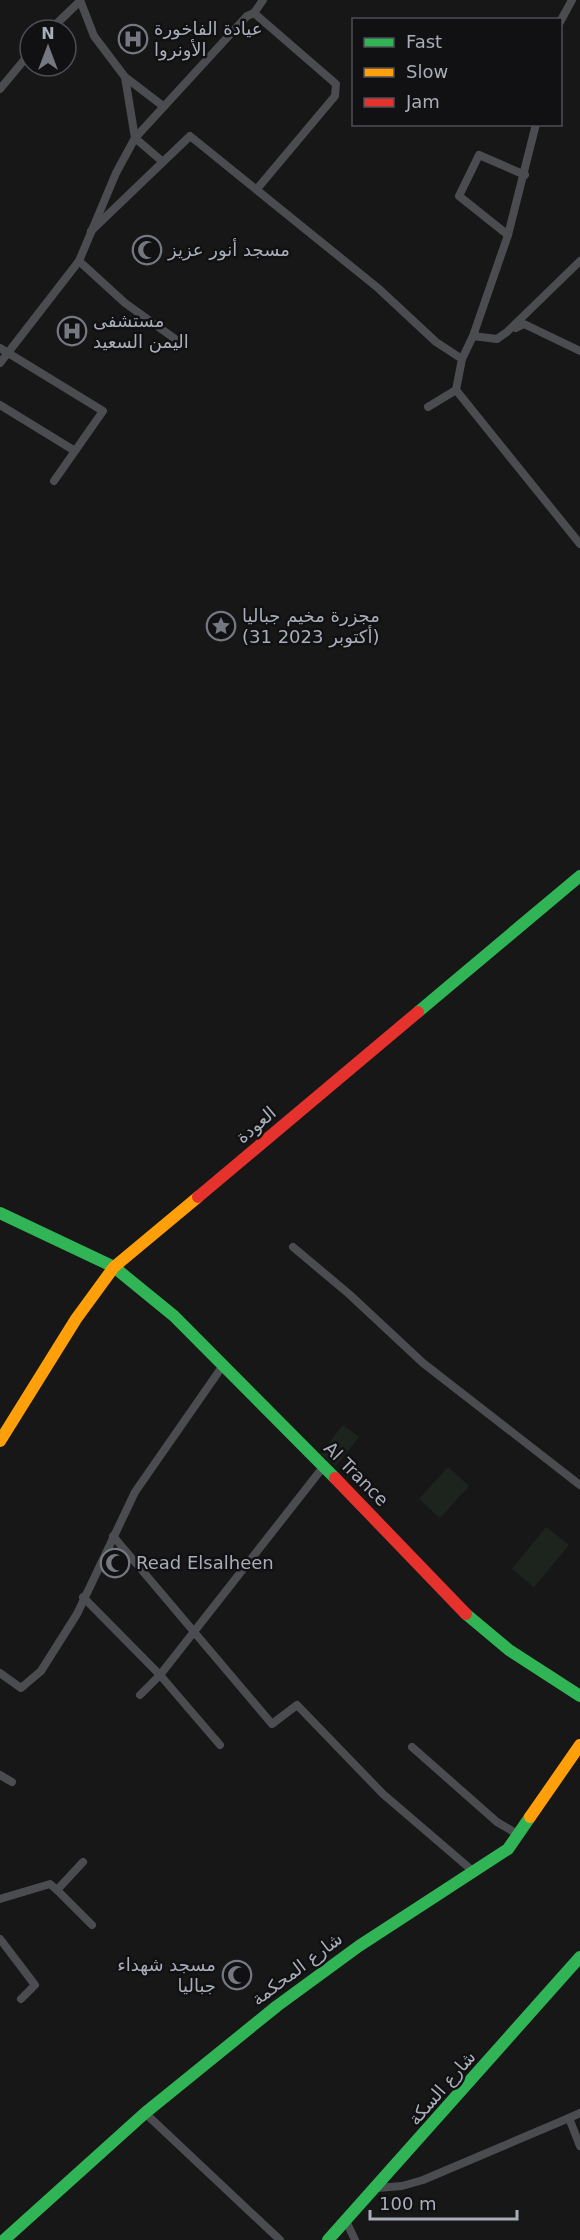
<svg xmlns="http://www.w3.org/2000/svg" width="580" height="2240" font-family="'DejaVu Sans',Cairo,sans-serif">
  <style>
    .green { fill: #1d241e }
    .lines { fill: none; stroke-linecap: round; stroke-linejoin: round }
    .street { stroke: #4b4c50; stroke-width: 8 }
    .fast { stroke: #30b455; stroke-width: 12 }
    .slow { stroke: #ff9f0a; stroke-width: 12 }
    .jam { stroke: #e5322d; stroke-width: 12 }
    .labels { text-anchor: middle; stroke-width: 5; stroke-linejoin: round; paint-order: stroke }
    .poi-label { font-size: 18px; fill: #a8adb8; stroke: #111113; text-anchor: start }
    .street-label { font-size: 18px; fill: #a8adb8; stroke: #111113 }
  </style>
  <rect width="100%" height="100%" fill="#171717"/>
  <g class="green">
    <path d="M 343,1425 L 359,1437 L 336,1466 L 320,1454 Z"/>
    <path d="M 448,1467 L 469,1486 L 440,1518 L 419,1499 Z"/>
    <path d="M 546,1527 L 569,1545 L 534,1587 L 512,1569 Z"/>
  </g>
  <g class="lines">
    <g class="street">
      <path d="M 254,13 L 263,0"/>
      <path d="M 560,22 L 572,0"/>
      <path d="M 50,30 L 79,2"/>
      <path d="M 125,77 L 163,106"/>
      <path d="M 0,89 L 30,53"/>
      <path d="M 163,162 L 135,138 L 247,16 L 254,13 L 336,84 L 335,96 L 257,189"/>
      <path d="M 91,231 L 190,136 L 378,288 L 436,342 L 462,359 L 456,390 L 580,544"/>
      <path d="M 508,235 L 536,124"/>
      <path d="M 79,261 L 125,303 L 178,341"/>
      <path d="M 516,328 L 524,324 L 580,351"/>
      <path d="M 473,336 L 508,235 L 459,196 L 479,155 L 525,175"/>
      <path d="M 0,348 L 103,411 L 54,481"/>
      <path d="M 462,359 L 473,336 L 497,339 L 507,332 L 580,261"/>
      <path d="M 0,363 L 79,261 L 116,173 L 135,138 L 125,77 L 94,36 L 80,0"/>
      <path d="M 0,405 L 75,451"/>
      <path d="M 428,407 L 456,390"/>
      <path d="M 293,1247 L 349,1294 L 423,1363 L 580,1485"/>
      <path d="M 113,1536 L 272,1724 L 297,1705 L 383,1794 L 474,1872"/>
      <path d="M 83,1597 L 160,1675 L 220,1745"/>
      <path d="M 0,1673 L 21,1688 L 41,1671 L 77,1614 L 135,1492 L 224,1364"/>
      <path d="M 140,1695 L 160,1675 L 324,1466"/>
      <path d="M 412,1747 L 497,1822 L 519,1835"/>
      <path d="M 0,1775 L 12,1782"/>
      <path d="M 57,1890 L 92,1925"/>
      <path d="M 0,1899 L 50,1884 L 57,1890 L 83,1862"/>
      <path d="M 0,1939 L 35,1985 L 21,1999"/>
      <path d="M 145,2113 L 280,2240"/>
      <path d="M 580,2113 L 569,2118 L 580,2146"/>
      <path d="M 377,2188 L 402,2186 L 423,2180 L 569,2118"/>
      <path d="M 346,2221 L 355,2240"/>
    </g>
    <g class="fast">
      <path d="M 418,1012 L 580,876"/>
      <path d="M 0,1213 L 114,1267 L 174,1316 L 335,1478"/>
      <path d="M 466,1614 L 509,1650 L 580,1696"/>
      <path d="M 4,2240 L 145,2113 L 277,2006 L 359,1946 L 508,1849 L 530,1817"/>
      <path d="M 328,2240 L 580,1957"/>
    </g>
    <g class="slow">
      <path d="M 0,1441 L 76,1319 L 114,1267 L 198,1197"/>
      <path d="M 530,1817 L 580,1745"/>
    </g>
    <g class="jam">
      <path d="M 198,1197 L 418,1012"/>
      <path d="M 335,1478 L 466,1614"/>
    </g>
  </g>
  <defs>
    <g id="hospital-ring" transform="scale(1.5)"><circle r="9.5" fill="#111113" stroke="#757880" stroke-width="1.5"/><path d="M-5-5h3v3.5h4V-5h3V5h-3V1.5h-4V5h-3Z" fill="#757880"/></g>
    <g id="mosque-ring" transform="scale(1.5)"><circle r="9.5" fill="#111113" stroke="#757880" stroke-width="1.5"/><path d="M3.5-4.9A6 6 0 1 0 3.5 4.9A5 5 0 1 1 3.5-4.9Z" fill="#757880"/></g>
    <g id="sight-ring" transform="scale(1.5)"><circle r="9.5" fill="#111113" stroke="#757880" stroke-width="1.5"/><path d="M0-6L1.8-2.2L6-1.7L2.9 1.2L3.7 5.4L0 3.3L-3.7 5.4L-2.9 1.2L-6-1.7L-1.8-2.2Z" fill="#757880"/></g>
  </defs>
  <g fill-rule="evenodd">
    <use href="#hospital-ring" x="133" y="39"/>
    <use href="#mosque-ring" x="147" y="250"/>
    <use href="#hospital-ring" x="72" y="331"/>
    <use href="#sight-ring" x="221" y="626"/>
    <use href="#mosque-ring" x="115" y="1563"/>
    <use href="#mosque-ring" x="237" y="1975"/>
  </g>
  <g class="labels">
    <g class="poi-label">
      <text x="154" y="35">عيادة الفاخورة<tspan x="154" dy="21">الأونروا</tspan></text>
      <text x="168" y="256">مسجد أنور عزيز</text>
      <text x="93" y="327">مستشفى<tspan x="93" dy="21">اليمن السعيد</tspan></text>
      <text x="242" y="622">مجزرة مخيم جباليا<tspan x="242" dy="21">(31 أكتوبر 2023)</tspan></text>
      <text x="136" y="1569">Read Elsalheen</text>
      <text x="216" y="1971" text-anchor="end">مسجد شهداء<tspan x="216" dy="21">جباليا</tspan></text>
    </g>
    <g class="street-label">
      <text transform="translate(256 1125) rotate(-40)" y="6">العودة</text>
      <text transform="translate(356 1474) rotate(45)" y="6">Al Trance</text>
      <text transform="translate(297 1969) rotate(-37)" y="6">شارع المحكمة</text>
      <text transform="translate(442 2088) rotate(-49)" y="6">شارع السكة</text>
    </g>
  </g>
  <rect x="352" y="18" width="210" height="108" fill="#111113" stroke="#4d4f55" stroke-width="1.5"/>
  <rect x="364" y="38" width="30" height="9" fill="#30b455" stroke="#4d4f55" stroke-width="1.5"/>
  <text x="406" y="48" font-size="18" fill="#a8adb8">Fast</text>
  <rect x="364" y="68" width="30" height="9" fill="#ff9f0a" stroke="#4d4f55" stroke-width="1.5"/>
  <text x="406" y="78" font-size="18" fill="#a8adb8">Slow</text>
  <rect x="364" y="98" width="30" height="9" fill="#e5322d" stroke="#4d4f55" stroke-width="1.5"/>
  <text x="406" y="108" font-size="18" fill="#a8adb8">Jam</text>
  <g transform="translate(48 48)"><circle r="28" fill="#111113" stroke="#4d4f55" stroke-width="1.5"/>
  <path d="M0-4.5L10 22L0 15L-10 22Z" fill="#757880"/>
  <text y="-9" font-size="16" font-weight="bold" text-anchor="middle" fill="#a8adb8">N</text>
  </g>
  <path d="M370 2210v9h147v-9" fill="none" stroke="#a8adb8" stroke-width="3"/>
  <text x="379" y="2210" font-size="18" fill="#a8adb8" stroke="#111113" stroke-width="4.5" paint-order="stroke">100 m</text>
</svg>
